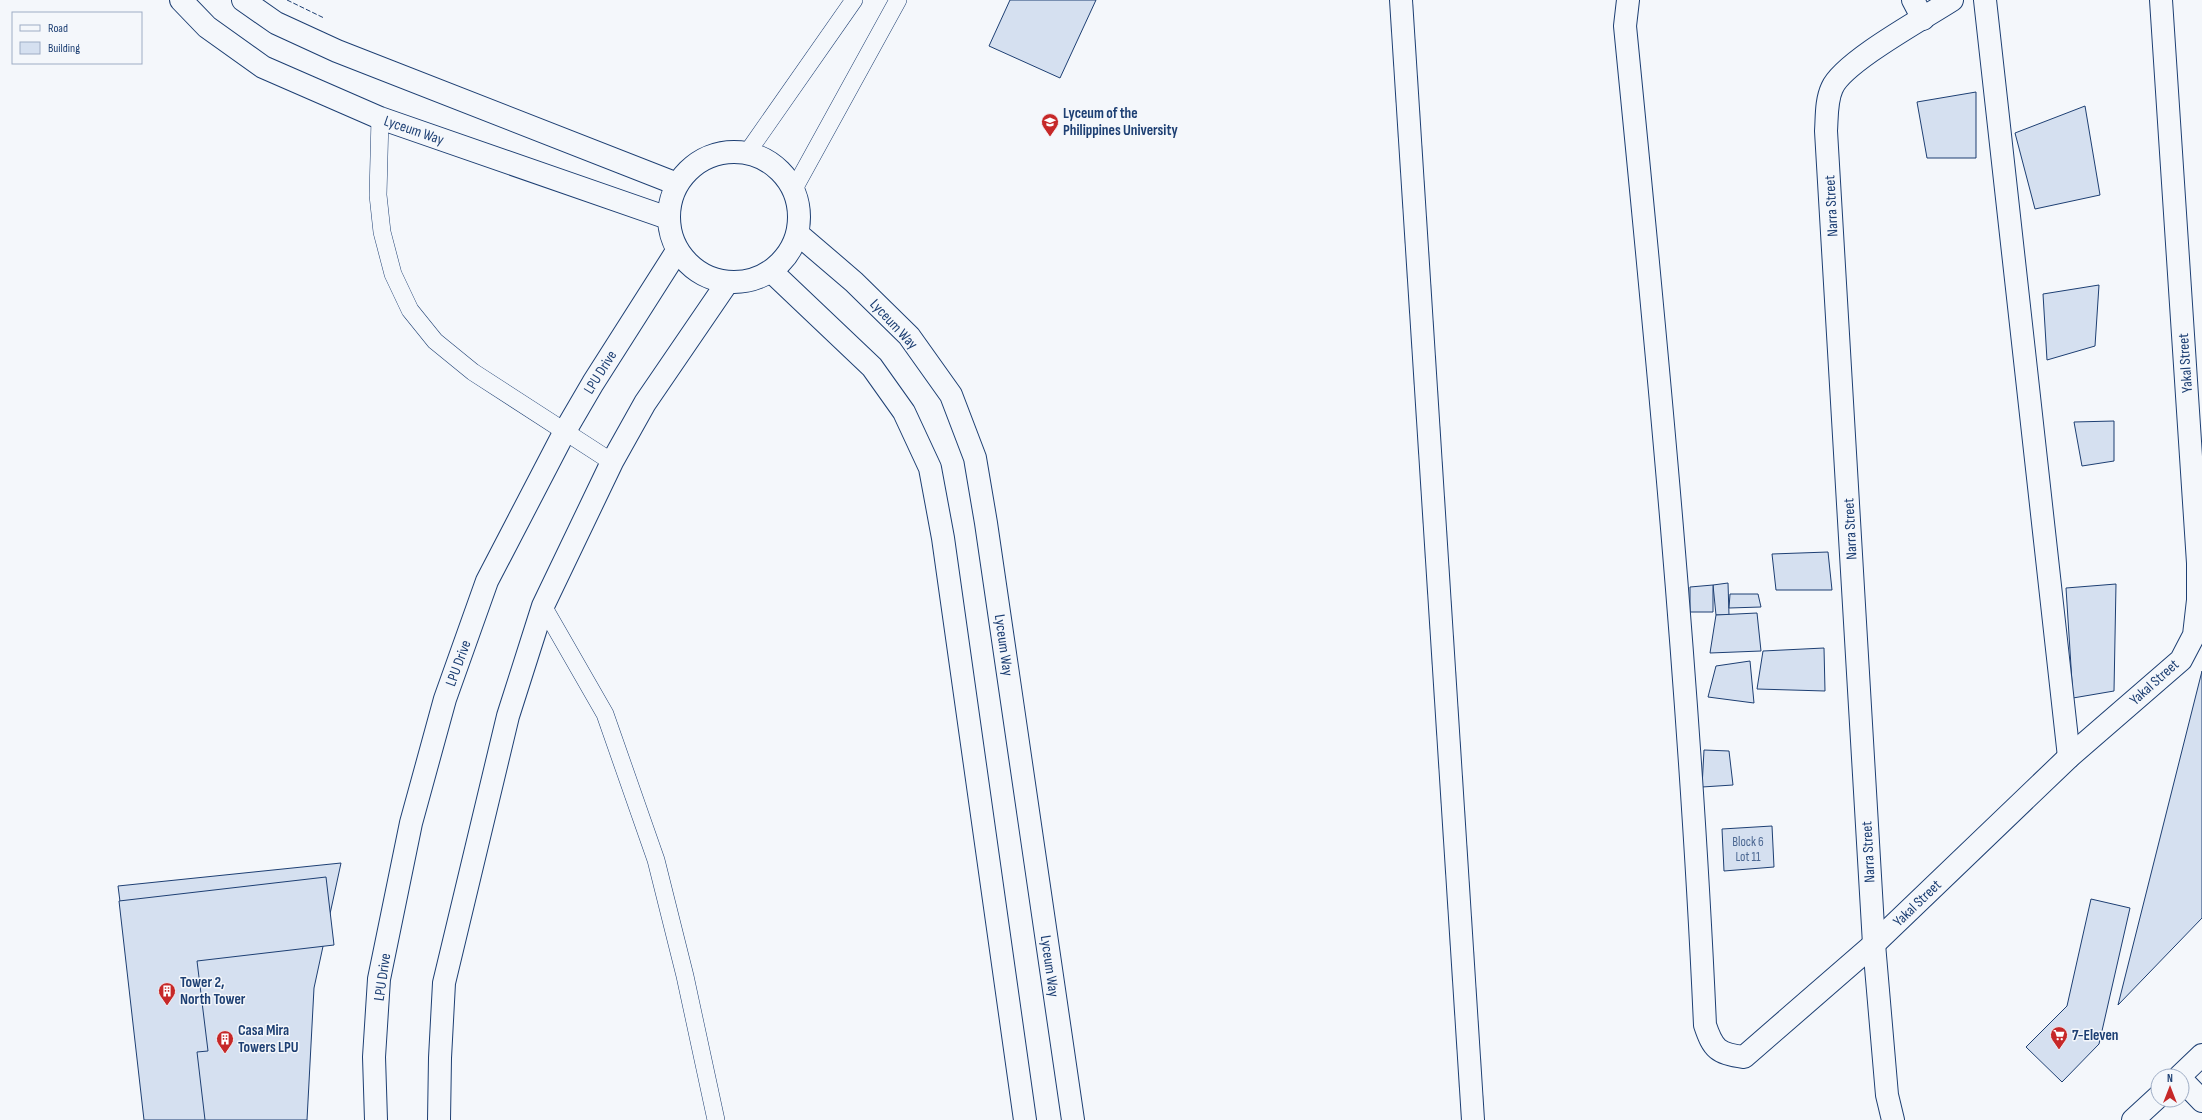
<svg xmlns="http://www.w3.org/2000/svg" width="2202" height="1120" font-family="'Sofia Sans Condensed',sans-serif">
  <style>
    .building { fill: #d5e0f0; stroke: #1d3f73 }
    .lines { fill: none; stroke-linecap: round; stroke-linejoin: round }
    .lane-casing { stroke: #1d3f73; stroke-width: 18 }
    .street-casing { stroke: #1d3f73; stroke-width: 24 }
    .highway-casing { stroke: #1d3f73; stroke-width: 24 }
    .lane { stroke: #f4f7fb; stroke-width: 17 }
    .street { stroke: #f4f7fb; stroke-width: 22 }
    .highway { stroke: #f4f7fb; stroke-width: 22 }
    .fence { stroke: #1d3f73; stroke-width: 1; stroke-dasharray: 5 2; stroke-linecap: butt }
    .labels { text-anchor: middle; stroke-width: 3; stroke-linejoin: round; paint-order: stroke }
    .number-label { font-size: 13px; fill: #4b6792 }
    .poi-label { font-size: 15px; font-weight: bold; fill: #1d3f73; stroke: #f4f7fb; text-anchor: start }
    .street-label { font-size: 15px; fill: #1d3f73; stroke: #f4f7fb }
  </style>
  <rect width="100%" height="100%" fill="#f4f7fb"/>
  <g class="building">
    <path d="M 1010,0 L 1096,0 L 1060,78 L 989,46 Z"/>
    <path d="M 1976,92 L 1976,158 L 1927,158 L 1917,102 Z"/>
    <path d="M 2085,106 L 2100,195 L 2035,209 L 2015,133 Z"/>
    <path d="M 2099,285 L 2095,346 L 2047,360 L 2043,294 Z"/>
    <path d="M 2114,421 L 2114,461 L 2082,466 L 2074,422 Z"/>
    <path d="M 1828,552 L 1832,590 L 1776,590 L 1772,554 Z"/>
    <path d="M 1728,583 L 1729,615 L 1716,615 L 1713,585 Z"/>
    <path d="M 2116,584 L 2114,691 L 2073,698 L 2066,588 Z"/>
    <path d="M 1713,585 L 1713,612 L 1690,612 L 1690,587 Z"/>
    <path d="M 1730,594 L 1758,594 L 1761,607 L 1729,608 Z"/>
    <path d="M 1757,613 L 1761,651 L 1710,653 L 1716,615 Z"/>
    <path d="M 1824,648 L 1825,691 L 1757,689 L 1763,651 Z"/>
    <path d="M 1750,661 L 1754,703 L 1708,697 L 1716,666 Z"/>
    <path d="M 2202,671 L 2202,918 L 2118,1005 Z"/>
    <path d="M 1704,750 L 1729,751 L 1733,785 L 1702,787 Z"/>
    <path d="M 1772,826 L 1774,867 L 1724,871 L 1722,829 Z"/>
    <path d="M 341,863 L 314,988 L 307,1120 L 148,1120 L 118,886 Z"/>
    <path d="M 326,877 L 334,945 L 197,961 L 208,1051 L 197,1052 L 205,1120 L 144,1120 L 119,901 Z"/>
    <path d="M 2091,899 L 2130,908 L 2099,1044 L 2062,1082 L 2026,1047 L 2067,1006 Z"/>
  </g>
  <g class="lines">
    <g class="lane-casing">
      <g id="lane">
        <path d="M 380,118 L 378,195 L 382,232 L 393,274 L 410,310 L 435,341 L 473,372 L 612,462"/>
        <path d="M 747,153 L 854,0"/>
        <path d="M 794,189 L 898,0"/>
        <path d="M 543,606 L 605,714 L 656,860 L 685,976 L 716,1120"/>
      </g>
    </g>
    <g class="street-casing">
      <g id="street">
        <path d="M 181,0 L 207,27 L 263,67 L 380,118 L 668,218"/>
        <path d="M 243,0 L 276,23 L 337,51 L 677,184"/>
        <path d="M 1401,0 L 1473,1120"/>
        <path d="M 1628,0 L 1625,26 C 1658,359 1690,691 1705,1025 C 1713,1049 1718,1054 1744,1057 L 1874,944 L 2069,757 L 2181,660 L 2194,635 L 2198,600 L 2198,563 L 2161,0"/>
        <path d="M 1913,0 L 1923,19"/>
        <path d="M 1985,0 L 2069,757"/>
        <circle cx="734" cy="217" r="65"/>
        <path d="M 798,234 L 854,282 L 909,336 L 951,395 L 975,458 L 986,523 L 1073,1120"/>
        <path d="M 772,272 L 872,367 L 904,412 L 930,468 L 943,538 L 1025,1120"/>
        <path d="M 2182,1080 L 2202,1101"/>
        <path d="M 376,1120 L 374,1057 L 379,979 L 411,823 L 445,699 L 487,581 L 565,431 L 593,383 L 677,251"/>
        <path d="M 439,1120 L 440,1058 L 444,983 L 508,716 L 543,606 L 612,462 L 645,403 L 727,283"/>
        <path d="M 1893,1120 L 1887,1095 L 1874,944 L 1826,131 C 1827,117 1826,101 1832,88 C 1843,62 1926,17 1952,0"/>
      </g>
    </g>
    <g class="highway-casing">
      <g id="highway">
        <path d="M 2180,1076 L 2202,1055"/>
        <path d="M 2133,1120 L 2158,1097"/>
      </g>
    </g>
    <use href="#lane" class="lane"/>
    <use href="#street" class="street"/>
    <use href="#highway" class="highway"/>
    <path class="fence" d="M 287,0 L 324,18"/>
  </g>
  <defs>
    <g id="university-pin" transform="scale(0.9)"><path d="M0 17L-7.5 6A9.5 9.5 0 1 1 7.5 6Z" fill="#c62828" stroke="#f4f7fb"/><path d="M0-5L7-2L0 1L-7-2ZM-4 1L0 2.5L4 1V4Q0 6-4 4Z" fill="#fff"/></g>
    <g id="building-pin" transform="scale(0.9)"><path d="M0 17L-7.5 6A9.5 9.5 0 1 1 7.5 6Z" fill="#c62828" stroke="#f4f7fb"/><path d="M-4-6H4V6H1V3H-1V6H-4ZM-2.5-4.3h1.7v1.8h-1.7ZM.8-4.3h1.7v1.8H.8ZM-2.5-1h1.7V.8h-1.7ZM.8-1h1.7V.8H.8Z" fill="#fff"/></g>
    <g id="supermarket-pin" transform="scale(0.9)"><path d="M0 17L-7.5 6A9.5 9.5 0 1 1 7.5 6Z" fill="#c62828" stroke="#f4f7fb"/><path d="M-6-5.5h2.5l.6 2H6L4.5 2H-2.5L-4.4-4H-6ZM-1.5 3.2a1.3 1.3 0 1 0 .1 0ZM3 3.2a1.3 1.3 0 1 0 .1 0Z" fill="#fff"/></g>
  </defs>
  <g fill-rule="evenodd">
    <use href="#university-pin" x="1050" y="122"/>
    <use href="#building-pin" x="167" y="991"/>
    <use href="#supermarket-pin" x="2059" y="1035"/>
    <use href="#building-pin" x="225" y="1039"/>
  </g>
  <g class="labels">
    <g class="number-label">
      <text x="1748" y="846">Block 6<tspan x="1748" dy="15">Lot 11</tspan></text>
    </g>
    <g class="poi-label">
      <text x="1063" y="118">Lyceum of the<tspan x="1063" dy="17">Philippines University</tspan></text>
      <text x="180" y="987">Tower 2,<tspan x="180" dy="17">North Tower</tspan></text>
      <text x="238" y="1035">Casa Mira<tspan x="238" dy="17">Towers LPU</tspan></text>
      <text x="2072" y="1040">7-Eleven</text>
    </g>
    <g class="street-label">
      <text transform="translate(414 130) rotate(19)" y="5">Lyceum Way</text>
      <text transform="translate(1831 206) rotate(-93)" y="5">Narra Street</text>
      <text transform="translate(894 324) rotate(47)" y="5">Lyceum Way</text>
      <text transform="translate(2185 363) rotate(-94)" y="5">Yakal Street</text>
      <text transform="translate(600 372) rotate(-58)" y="5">LPU Drive</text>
      <text transform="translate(1850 529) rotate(-93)" y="5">Narra Street</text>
      <text transform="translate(1004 645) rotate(82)" y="5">Lyceum Way</text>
      <text transform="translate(458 663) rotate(-70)" y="5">LPU Drive</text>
      <text transform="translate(2154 682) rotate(-42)" y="5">Yakal Street</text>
      <text transform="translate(1868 852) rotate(-93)" y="5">Narra Street</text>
      <text transform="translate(1917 903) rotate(-44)" y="5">Yakal Street</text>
      <text transform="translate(1050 966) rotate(82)" y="5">Lyceum Way</text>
      <text transform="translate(382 977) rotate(-82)" y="5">LPU Drive</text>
    </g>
  </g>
  <rect x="12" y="12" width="130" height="52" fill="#f4f7fb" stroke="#9eadc5"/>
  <rect x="20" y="25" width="20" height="6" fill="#f4f7fb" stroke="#9eadc5"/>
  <text x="48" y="32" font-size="12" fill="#1d3f73">Road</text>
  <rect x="20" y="42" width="20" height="12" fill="#d5e0f0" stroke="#9eadc5"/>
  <text x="48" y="52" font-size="12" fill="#1d3f73">Building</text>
  <g transform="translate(2170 1088)"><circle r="19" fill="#f4f7fb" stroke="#9eadc5"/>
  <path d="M0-3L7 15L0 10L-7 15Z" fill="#c62828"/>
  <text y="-6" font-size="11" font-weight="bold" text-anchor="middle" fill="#1d3f73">N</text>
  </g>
</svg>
